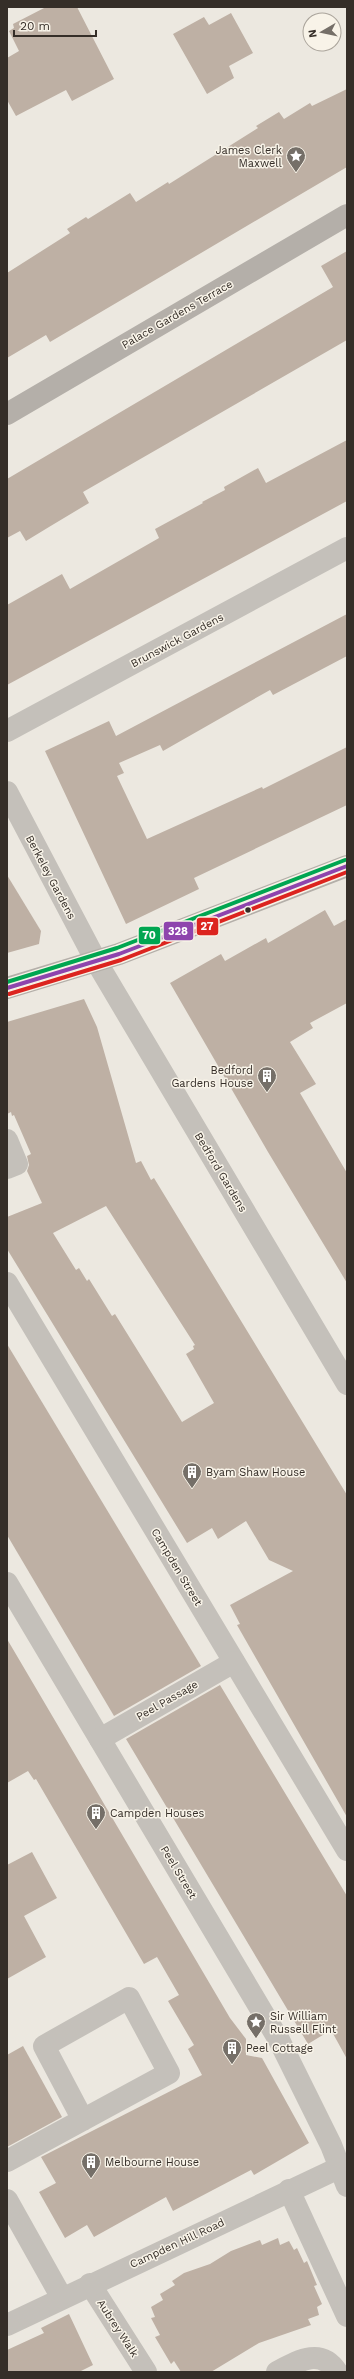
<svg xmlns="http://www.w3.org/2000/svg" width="354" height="2379" font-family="'Work Sans',sans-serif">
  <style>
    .building { fill: #beb0a4; fill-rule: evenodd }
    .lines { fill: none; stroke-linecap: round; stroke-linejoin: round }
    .minor { stroke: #c4c0ba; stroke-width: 22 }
    .major { stroke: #b4afa9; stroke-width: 22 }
    .bus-1-casing { stroke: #f8f3e8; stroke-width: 7 }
    .bus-2-casing { stroke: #f8f3e8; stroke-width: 7 }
    .bus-3-casing { stroke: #f8f3e8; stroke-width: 7 }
    .bus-1 { stroke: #8e44ad; stroke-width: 4 }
    .bus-2 { stroke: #dc241f; stroke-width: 4 }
    .bus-3 { stroke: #00a651; stroke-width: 4 }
    .bus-dot { fill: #352e28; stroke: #f8f3e8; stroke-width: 1.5 }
    .labels { text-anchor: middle; stroke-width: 3; stroke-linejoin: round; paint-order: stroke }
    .poi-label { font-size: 11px; fill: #352e28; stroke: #f8f3e8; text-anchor: start }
    .street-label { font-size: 11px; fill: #352e28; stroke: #f8f3e8 }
    .line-badge { stroke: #f8f3e8; stroke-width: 1.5 }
    .badge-label { font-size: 11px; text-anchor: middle; font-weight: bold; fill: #fff }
  </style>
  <rect width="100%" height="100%" fill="#ece8e0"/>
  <g class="building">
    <path d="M 46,7 L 77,7 L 114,79 L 72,101 L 66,90 L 16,116 L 7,100 L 7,58 L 19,51 L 9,31 L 14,28 L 13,24 Z"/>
    <path d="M 231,13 L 253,53 L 229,66 L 234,78 L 207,94 L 173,34 L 204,17 L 209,25 Z"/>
    <path d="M 347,89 L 347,167 L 50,342 L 46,335 L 7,358 L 7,273 L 70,233 L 67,229 L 86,217 L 88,219 L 130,193 L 136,202 L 168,182 L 169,184 L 258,128 L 256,126 L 279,112 L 284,119 L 310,103 L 312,106 Z"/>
    <path d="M 347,251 L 347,340 L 83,492 L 89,503 L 49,527 L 26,541 L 20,531 L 7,538 L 7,479 L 333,287 L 321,266 Z"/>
    <path d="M 347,440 L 347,501 L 7,685 L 7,605 L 62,574 L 70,589 L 159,538 L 155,529 L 203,503 L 202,502 L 225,490 L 224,487 L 258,468 L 266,483 Z"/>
    <path d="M 347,614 L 347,656 L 273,695 L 270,690 L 163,751 L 160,745 L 119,763 L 124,773 L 117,776 L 147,839 L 262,787 L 263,789 L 347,747 L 347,805 L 194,878 L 199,889 L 126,924 L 45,751 L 109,721 L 116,736 Z"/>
    <path d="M 7,875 L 41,931 L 39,944 L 7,953 Z"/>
    <path d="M 325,910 L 334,926 L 347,919 L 347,1003 L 310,1023 L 313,1028 L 290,1042 L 316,1084 L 300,1093 L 347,1173 L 347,1283 L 268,1152 L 170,983 L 221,954 L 225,961 L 266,938 L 268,943 Z"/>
    <path d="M 84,999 L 97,1027 L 136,1163 L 141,1161 L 151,1180 L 154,1178 L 347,1495 L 347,1817 L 237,1625 L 240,1624 L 230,1605 L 293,1571 L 269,1560 L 246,1521 L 218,1539 L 212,1528 L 187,1543 L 7,1249 L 7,1217 L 42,1203 L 27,1171 L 29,1165 L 27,1156 L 31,1154 L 14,1115 L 12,1116 L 11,1112 L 7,1114 L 7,1022 ZM 106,1206 L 195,1345 L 193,1346 L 194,1349 L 186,1354 L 214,1403 L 182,1422 L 115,1314 L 112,1316 L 89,1279 L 87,1281 L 79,1268 L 76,1270 L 53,1233 Z"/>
    <path d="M 7,1344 L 201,1666 L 114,1716 L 7,1535 Z"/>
    <path d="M 7,1639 L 230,2018 L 246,2039 L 246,2055 L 262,2058 L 309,2143 L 254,2175 L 251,2170 L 173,2211 L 166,2197 L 94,2237 L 87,2225 L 65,2238 L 39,2192 L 56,2183 L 41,2157 L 202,2075 L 188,2049 L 194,2045 L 168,2001 L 179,1995 L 157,1957 L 144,1964 L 36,1779 L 34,1780 L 28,1771 L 7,1783 Z"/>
    <path d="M 220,1685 L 347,1896 L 347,2059 L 331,2030 L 308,2044 L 126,1739 Z"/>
    <path d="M 32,1852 L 57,1898 L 24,1916 L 46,1957 L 7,1979 L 7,1865 Z"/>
    <path d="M 23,2046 L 62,2117 L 7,2147 L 7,2055 Z"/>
    <path d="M 278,2238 L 280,2245 L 289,2241 L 294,2250 L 297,2248 L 304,2263 L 307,2261 L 317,2285 L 314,2286 L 322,2304 L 317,2307 L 319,2315 L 308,2319 L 311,2325 L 259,2343 L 211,2372 L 181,2372 L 174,2361 L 171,2364 L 155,2337 L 160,2335 L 151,2318 L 155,2317 L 151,2307 L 163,2300 L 160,2294 L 175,2285 L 172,2281 L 184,2273 L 210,2264 L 231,2251 L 260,2240 L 262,2245 Z"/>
    <path d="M 69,2314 L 93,2365 L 79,2372 L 7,2372 L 7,2350 L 44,2333 L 41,2328 Z"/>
  </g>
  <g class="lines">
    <g class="minor">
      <path d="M 7,731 L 347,548"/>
      <path d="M 7,792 L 96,961 L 347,1384"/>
      <path d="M 7,1140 L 17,1164 L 7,1168"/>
      <path d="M 7,1283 L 347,1850"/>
      <path d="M 7,1583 L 279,2040 L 331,2145 L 347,2186"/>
      <path d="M 100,1739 L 234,1662"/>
      <path d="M 7,2161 L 169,2073 L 129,1998 L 44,2046 L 83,2120"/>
      <path d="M 289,2190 L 347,2316"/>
      <path d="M 7,2200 L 62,2298"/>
      <path d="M 90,2284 L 146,2372"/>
      <path d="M 7,2325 L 347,2164"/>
      <path d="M 277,2372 C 298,2361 321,2347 337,2372"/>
    </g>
    <g class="major">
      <path d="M 7,414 L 347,215"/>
      <path d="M 7,988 L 119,954 L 347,866"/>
    </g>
    <g class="bus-1-casing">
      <path id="bus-1" d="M 7,988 L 119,954 L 347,866"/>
    </g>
    <g class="bus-2-casing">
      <path id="bus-2" d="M 9,994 L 121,960 L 347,872"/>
    </g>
    <g class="bus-3-casing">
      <path id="bus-3" d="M 7,982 L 117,948 L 345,860"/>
    </g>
    <use href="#bus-1" class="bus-1"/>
    <use href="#bus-2" class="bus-2"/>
    <use href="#bus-3" class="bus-3"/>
  </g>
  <defs>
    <g id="sight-pin" transform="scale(1)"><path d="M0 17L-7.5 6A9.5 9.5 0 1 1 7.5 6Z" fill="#756f68" stroke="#f8f3e8"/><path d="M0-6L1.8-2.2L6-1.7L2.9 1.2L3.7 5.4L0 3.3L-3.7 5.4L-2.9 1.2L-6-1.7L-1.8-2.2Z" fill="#fff"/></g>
    <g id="building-pin" transform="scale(1)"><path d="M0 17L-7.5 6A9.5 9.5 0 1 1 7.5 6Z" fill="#756f68" stroke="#f8f3e8"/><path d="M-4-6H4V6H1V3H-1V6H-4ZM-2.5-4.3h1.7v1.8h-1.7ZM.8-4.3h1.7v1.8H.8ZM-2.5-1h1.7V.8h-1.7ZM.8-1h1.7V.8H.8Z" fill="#fff"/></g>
  </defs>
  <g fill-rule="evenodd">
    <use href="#sight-pin" x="296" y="156"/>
    <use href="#building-pin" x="267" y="1076"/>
    <use href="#building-pin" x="192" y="1472"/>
    <use href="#building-pin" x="96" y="1813"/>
    <use href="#sight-pin" x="256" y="2022"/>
    <use href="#building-pin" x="232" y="2048"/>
    <use href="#building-pin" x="91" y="2162"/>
  </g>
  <circle class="bus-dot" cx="248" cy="910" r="3.5"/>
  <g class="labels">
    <g class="poi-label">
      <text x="282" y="154" text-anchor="end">James Clerk<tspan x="282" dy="13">Maxwell</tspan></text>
      <text x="253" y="1074" text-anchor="end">Bedford<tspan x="253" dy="13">Gardens House</tspan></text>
      <text x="206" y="1476">Byam Shaw House</text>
      <text x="110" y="1817">Campden Houses</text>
      <text x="270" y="2020">Sir William<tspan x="270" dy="13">Russell Flint</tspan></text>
      <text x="246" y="2052">Peel Cottage</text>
      <text x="105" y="2166">Melbourne House</text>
    </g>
    <g class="street-label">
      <text transform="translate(177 314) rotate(-30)" y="4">Palace Gardens Terrace</text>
      <text transform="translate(177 640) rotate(-28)" y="4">Brunswick Gardens</text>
      <text transform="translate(51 877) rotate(62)" y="4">Berkeley Gardens</text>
      <text transform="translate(221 1172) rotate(59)" y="4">Bedford Gardens</text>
      <text transform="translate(177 1567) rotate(59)" y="4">Campden Street</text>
      <text transform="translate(167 1700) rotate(-30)" y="4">Peel Passage</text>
      <text transform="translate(179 1872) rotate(59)" y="4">Peel Street</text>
      <text transform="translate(177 2243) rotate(-25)" y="4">Campden Hill Road</text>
      <text transform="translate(118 2328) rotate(57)" y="4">Aubrey Walk</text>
    </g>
  </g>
  <g class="line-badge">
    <rect x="196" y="917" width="23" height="19" rx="4" fill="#dc241f"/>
    <rect x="163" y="921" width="31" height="20" rx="4" fill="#8e44ad"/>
    <rect x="138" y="926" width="23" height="19" rx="4" fill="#00a651"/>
  </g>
  <g class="badge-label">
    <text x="207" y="930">27</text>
    <text x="178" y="935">328</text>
    <text x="149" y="939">70</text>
  </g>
  <rect width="354" height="2379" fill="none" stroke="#352e28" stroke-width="16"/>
  <g transform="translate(322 32) rotate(261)"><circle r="19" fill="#f8f3e8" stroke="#aaa49b"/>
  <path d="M0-3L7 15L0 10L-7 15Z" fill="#756f68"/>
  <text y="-6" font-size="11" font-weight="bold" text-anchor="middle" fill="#352e28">N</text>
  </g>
  <path d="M14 30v6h82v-6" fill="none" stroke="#352e28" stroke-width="2"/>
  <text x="20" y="30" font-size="12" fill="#352e28" stroke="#f8f3e8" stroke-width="3" paint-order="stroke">20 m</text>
</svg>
